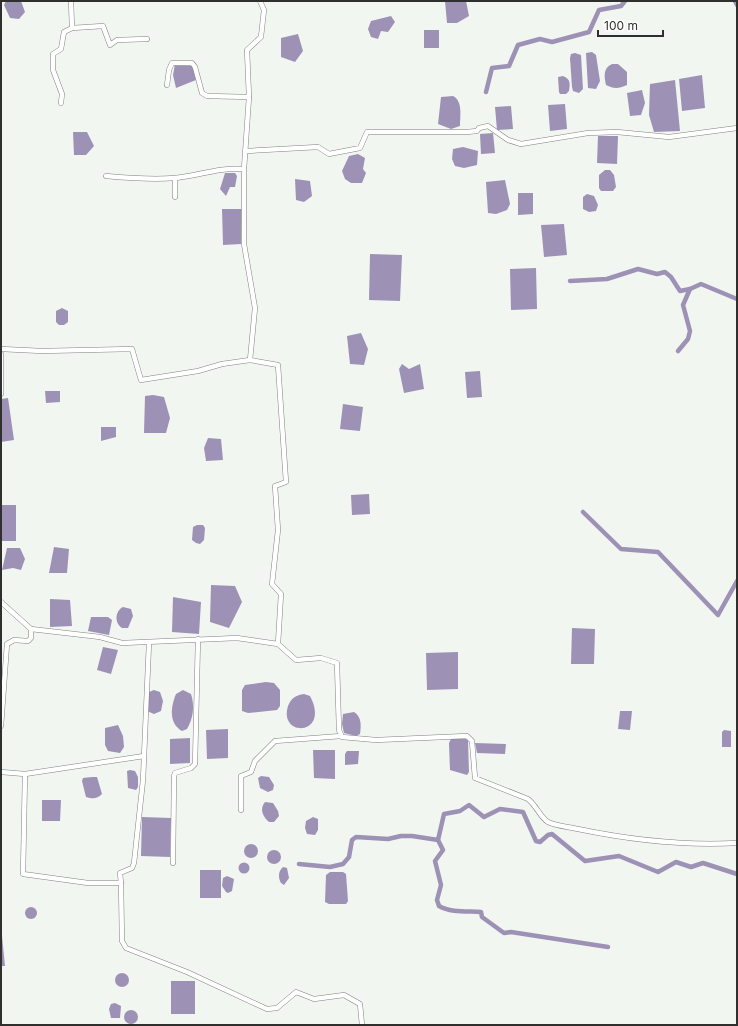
<svg xmlns="http://www.w3.org/2000/svg" width="738" height="1026" font-family="Inter,sans-serif">
  <style>
    .water { fill: #9e91b6 }
    .lines { fill: none; stroke-linecap: round; stroke-linejoin: round }
    .canal { stroke: #9e91b6; stroke-width: 4.5 }
    .minor-casing { stroke: #7f827e; stroke-width: 5.5 }
    .minor { stroke: #fff; stroke-width: 4.5 }
  </style>
  <rect width="100%" height="100%" fill="#f2f6f1"/>
  <g class="water">
    <path d="M 6,1 L 21,1 L 25,12 L 19,19 L 10,18 L 4,5 Z"/>
    <path d="M 445,1 L 466,1 L 469,16 L 457,23 L 447,23 Z"/>
    <path d="M 391,16 L 395,22 L 388,32 L 381,31 L 378,39 L 371,37 L 368,29 L 371,21 Z"/>
    <rect x="424" y="30" width="15" height="18"/>
    <path d="M 298,34 L 303,51 L 295,62 L 281,57 L 281,38 Z"/>
    <path d="M 592,52 L 596,55 L 600,81 L 596,89 L 588,88 L 586,53 Z"/>
    <path d="M 575,53 L 581,55 L 583,89 L 579,93 L 573,91 L 572,87 L 570,58 L 571,54 Z"/>
    <path d="M 175,64 L 192,66 L 196,80 L 176,88 L 173,75 Z"/>
    <path d="M 612,64 L 618,64 L 627,72 L 627,85 C 618,89 614,89 606,85 C 604,76 603,68 612,64 Z"/>
    <path d="M 702,75 L 705,108 L 682,111 L 679,79 Z"/>
    <path d="M 563,76 C 571,79 570,84 569,91 L 566,94 L 560,94 L 559,92 L 558,77 Z"/>
    <path d="M 675,80 L 680,131 L 654,132 L 649,115 L 650,84 Z"/>
    <path d="M 642,90 L 645,103 L 641,115 L 630,116 L 627,93 Z"/>
    <path d="M 453,96 C 463,101 460,116 460,126 L 451,129 L 438,124 L 441,97 Z"/>
    <path d="M 565,104 L 567,129 L 550,131 L 548,105 Z"/>
    <path d="M 511,106 L 513,129 L 497,130 L 495,107 Z"/>
    <path d="M 73,132 L 87,132 L 94,146 L 86,155 L 74,155 Z"/>
    <path d="M 493,133 L 495,153 L 481,154 L 480,134 Z"/>
    <path d="M 598,136 L 618,136 L 617,164 L 597,163 Z"/>
    <path d="M 463,147 L 478,151 L 477,165 L 464,168 L 455,166 L 452,159 L 453,149 Z"/>
    <path d="M 358,154 L 365,158 L 363,169 L 366,173 L 362,183 L 351,183 L 345,179 L 342,171 L 349,156 Z"/>
    <path d="M 605,170 L 610,170 L 614,175 L 616,187 L 613,191 L 601,191 L 599,188 L 599,175 Z"/>
    <path d="M 225,173 L 235,173 L 237,176 L 235,187 L 230,187 L 226,196 L 220,189 Z"/>
    <path d="M 295,179 L 310,181 L 312,196 L 304,202 L 296,200 Z"/>
    <path d="M 505,180 L 510,204 L 507,210 L 496,214 L 488,213 L 486,182 Z"/>
    <path d="M 518,193 L 533,193 L 533,214 L 518,215 Z"/>
    <path d="M 587,194 L 594,196 L 598,205 L 596,211 L 589,212 L 583,209 L 583,197 Z"/>
    <path d="M 222,209 L 242,209 L 241,244 L 223,245 Z"/>
    <path d="M 564,224 L 567,255 L 544,257 L 541,225 Z"/>
    <path d="M 370,254 L 402,255 L 400,301 L 369,300 Z"/>
    <path d="M 536,268 L 537,309 L 511,310 L 510,269 Z"/>
    <path d="M 62,308 L 68,311 L 68,322 L 64,325 L 59,325 L 56,322 L 56,311 Z"/>
    <path d="M 361,333 L 368,349 L 364,365 L 350,364 L 347,336 Z"/>
    <path d="M 402,364 L 409,369 L 420,364 L 424,389 L 404,393 L 399,369 Z"/>
    <path d="M 480,371 L 482,397 L 467,398 L 465,372 Z"/>
    <path d="M 45,391 L 60,391 L 60,402 L 46,403 Z"/>
    <path d="M 153,395 L 164,397 L 170,418 L 166,433 L 144,433 L 145,396 Z"/>
    <path d="M 8,398 L 14,440 L 1,442 L 1,399 Z"/>
    <path d="M 343,404 L 363,407 L 360,431 L 340,429 Z"/>
    <path d="M 101,427 L 116,427 L 116,437 L 101,441 Z"/>
    <path d="M 208,438 L 221,439 L 223,460 L 206,461 L 204,448 Z"/>
    <path d="M 369,494 L 370,514 L 352,515 L 351,495 Z"/>
    <rect x="1" y="505" width="15" height="36"/>
    <path d="M 197,525 L 203,525 L 205,528 L 204,540 L 200,544 L 196,543 L 192,540 L 193,527 Z"/>
    <path d="M 54,547 L 69,549 L 67,573 L 49,573 Z"/>
    <path d="M 7,548 L 20,548 L 25,559 L 21,570 L 13,568 L 2,570 Z"/>
    <path d="M 211,585 L 235,586 L 242,602 L 229,628 L 210,622 Z"/>
    <path d="M 173,597 L 201,602 L 199,634 L 172,632 Z"/>
    <path d="M 50,599 L 70,600 L 72,626 L 50,627 Z"/>
    <path d="M 123,607 L 131,609 L 133,616 L 128,628 L 122,628 C 114,623 115,611 123,607 Z"/>
    <path d="M 91,617 L 108,617 L 112,620 L 109,635 L 88,631 Z"/>
    <path d="M 572,628 L 595,629 L 594,664 L 571,664 Z"/>
    <path d="M 103,647 L 118,650 L 111,674 L 97,670 Z"/>
    <path d="M 458,652 L 458,689 L 427,690 L 426,653 Z"/>
    <path d="M 266,682 L 274,683 L 280,690 L 280,706 L 277,710 L 248,713 L 242,711 L 242,690 L 245,685 Z"/>
    <path d="M 154,690 L 160,692 L 163,701 L 161,711 L 154,714 L 147,711 L 149,692 Z"/>
    <path d="M 183,690 L 191,694 C 195,706 193,719 187,729 L 182,731 C 168,723 171,706 176,694 Z"/>
    <path d="M 304,694 L 310,696 C 331,736 278,738 288,706 C 291,698 296,695 304,694 Z"/>
    <path d="M 620,711 L 632,711 L 630,730 L 618,729 Z"/>
    <path d="M 354,712 C 362,717 361,726 360,734 L 356,736 L 344,733 L 342,724 L 343,714 Z"/>
    <path d="M 118,725 L 123,736 L 124,747 L 120,753 L 108,751 L 105,745 L 105,728 Z"/>
    <path d="M 228,729 L 228,758 L 207,759 L 206,730 Z"/>
    <path d="M 724,730 L 731,731 L 731,747 L 722,747 L 722,732 Z"/>
    <path d="M 190,738 L 190,763 L 170,764 L 170,739 Z"/>
    <path d="M 451,739 L 466,739 L 468,741 L 469,772 L 467,775 L 450,770 L 449,743 Z"/>
    <path d="M 475,743 L 506,744 L 505,754 L 477,753 Z"/>
    <path d="M 313,750 L 335,750 L 335,779 L 314,778 Z"/>
    <path d="M 347,751 L 359,751 L 358,764 L 345,765 L 345,754 Z"/>
    <path d="M 130,770 L 135,771 L 138,777 L 138,787 L 136,790 L 128,788 L 127,771 Z"/>
    <path d="M 261,776 L 269,777 L 274,785 L 273,790 L 268,792 L 260,788 L 258,778 Z"/>
    <path d="M 92,777 L 97,777 L 102,794 C 97,799 93,799 86,797 L 82,781 L 83,778 Z"/>
    <path d="M 42,800 L 61,800 L 60,821 L 42,821 Z"/>
    <path d="M 265,802 L 273,803 L 278,811 L 279,816 L 274,822 L 269,822 C 263,817 259,809 265,802 Z"/>
    <path d="M 142,817 L 171,818 L 170,857 L 141,856 Z"/>
    <path d="M 313,817 L 318,819 L 318,830 L 315,835 L 307,834 L 305,828 L 306,821 Z"/>
    <circle cx="251" cy="851" r="7"/>
    <circle cx="274" cy="857" r="7"/>
    <circle cx="244" cy="868" r="5.5"/>
    <path d="M 283,867 L 287,868 L 289,878 L 284,885 L 281,883 C 278,878 278,871 283,867 Z"/>
    <rect x="200" y="870" width="21" height="28"/>
    <path d="M 330,872 L 343,872 L 346,874 L 348,901 L 346,904 L 329,904 L 325,902 L 326,875 Z"/>
    <path d="M 227,876 L 234,879 L 232,891 L 228,893 L 226,892 L 222,886 L 223,878 Z"/>
    <circle cx="31" cy="913" r="6"/>
    <path d="M 1,926 L 5,966 L 1,966 Z"/>
    <circle cx="122" cy="980" r="7"/>
    <rect x="171" y="981" width="24" height="33"/>
    <path d="M 115,1003 L 121,1006 L 120,1018 L 111,1018 L 109,1009 L 111,1004 Z"/>
    <circle cx="131" cy="1017" r="7"/>
  </g>
  <g class="lines">
    <g class="canal">
      <path d="M 735,1 L 737,5"/>
      <path d="M 486,92 L 492,68 L 509,66 L 518,45 L 540,39 L 552,42 L 589,32 L 599,10 L 621,6 L 625,1"/>
      <path d="M 570,281 L 607,279 L 638,269 L 657,274 L 665,272 L 671,277 L 680,291 L 690,289 L 701,284 L 737,299"/>
      <path d="M 678,351 L 688,339 L 690,331 L 683,305 L 690,289"/>
      <path d="M 583,512 L 621,549 L 658,552 L 718,615 L 737,581"/>
      <path d="M 438,840 L 443,850 L 435,861 L 441,885 L 437,900 L 439,906 C 451,913 468,911 481,912 L 482,917 L 504,933 L 511,932 L 608,947"/>
      <path d="M 299,864 L 330,867 L 343,864 L 349,857 L 352,840 L 356,837 L 388,839 L 401,836 L 412,836 L 438,840 L 444,814 L 460,811 L 469,805 L 484,817 L 500,809 L 523,812 L 536,841 L 540,842 L 548,835 L 552,834 L 585,861 L 619,856 L 658,872 L 676,862 L 691,867 L 703,863 L 737,874"/>
    </g>
    <g class="minor-casing">
      <g id="minor">
        <path d="M 260,1 L 264,10 L 261,37 L 247,50 L 249,97 L 244,169 L 244,244 L 255,308 L 250,360 L 278,365 L 286,482 L 275,486 L 278,530 L 272,584 L 281,594 L 278,644 L 296,660 L 321,658 L 337,663 L 339,730 L 342,737 L 376,740 L 467,736 L 472,741 L 475,778 L 528,799 C 536,805 540,817 548,822 C 556,826 570,827 578,829 C 631,840 683,846 737,843"/>
        <path d="M 72,28 L 103,26 L 110,45 L 117,40 L 147,39"/>
        <path d="M 167,85 L 169,70 L 172,63 L 192,63 L 195,67 L 202,93 L 207,96 L 249,97"/>
        <path d="M 61,103 L 62,94 L 53,70 L 53,54 L 61,49 L 64,32 L 72,28 L 71,1"/>
        <path d="M 246,151 L 318,147 L 329,154 L 360,148 L 367,132 L 467,132 L 477,131 L 479,128 L 488,126 L 508,140 L 521,144 L 588,133 L 617,132 L 669,137 L 737,128"/>
        <path d="M 106,176 C 128,178 151,180 174,178 C 198,176 219,167 244,169"/>
        <path d="M 175,178 L 175,197"/>
        <path d="M 1,349 L 42,351 L 132,349 L 141,380 L 198,371 L 222,364 L 250,360"/>
        <path d="M 1,354 L 1,394"/>
        <path d="M 1,602 L 31,629 L 100,637 L 122,643 L 237,638 L 278,644"/>
        <path d="M 1,726 L 7,644 L 14,640 L 28,641 L 31,638 L 31,629"/>
        <path d="M 1,772 L 25,774 L 144,756"/>
        <path d="M 25,774 L 23,874 L 88,883 L 121,883 L 120,873 L 132,868 L 134,863 L 143,780 L 149,643"/>
        <path d="M 241,810 L 241,776 L 251,772 L 255,761 L 275,741 L 341,736"/>
        <path d="M 173,863 L 174,776 L 175,773 L 191,768 L 195,764 L 198,639"/>
        <path d="M 121,883 L 122,941 L 126,948 L 187,972 L 267,1009 L 277,1008 L 296,992 L 314,999 L 344,995 L 360,1004 L 362,1025"/>
      </g>
    </g>
    <use href="#minor" class="minor"/>
  </g>
  <rect width="738" height="1026" fill="none" stroke="#2f302e" stroke-width="4"/>
  <path d="M598 30v6h65v-6" fill="none" stroke="#2f302e" stroke-width="2"/>
  <text x="604" y="30" font-size="12" fill="#2f302e" stroke="#ffffff" stroke-width="3" paint-order="stroke">100 m</text>
</svg>
